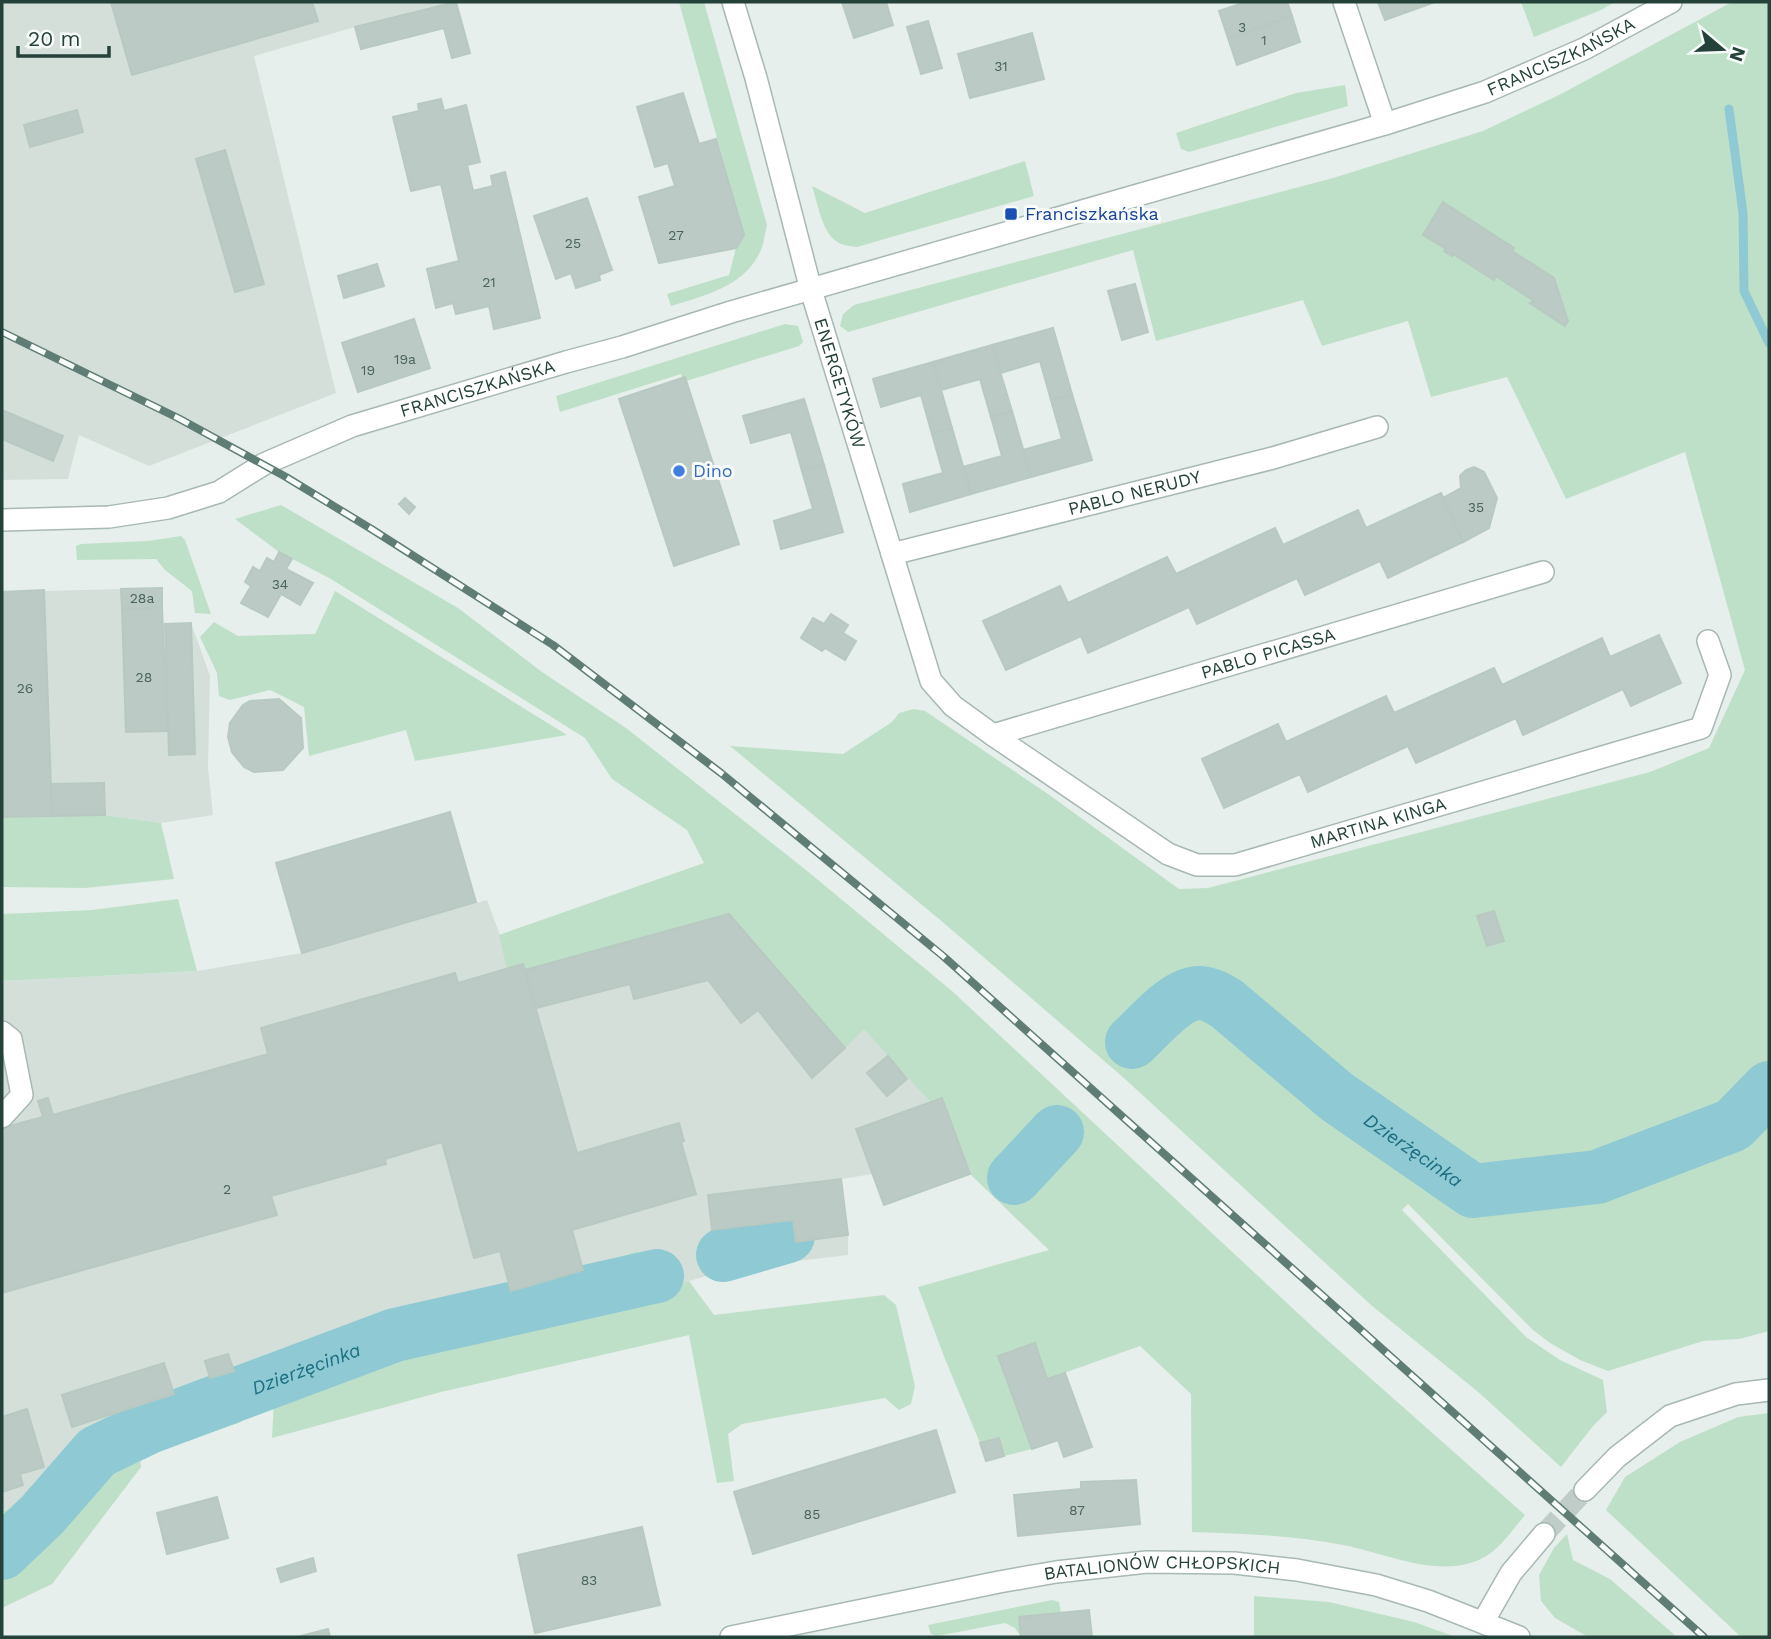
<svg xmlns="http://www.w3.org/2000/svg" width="1771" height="1639" font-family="'Work Sans',sans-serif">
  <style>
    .built { fill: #d4dfda }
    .green { fill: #bfe0c8 }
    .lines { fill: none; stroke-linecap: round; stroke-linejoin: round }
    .stream { stroke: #8ec9d4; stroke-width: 9 }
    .river { stroke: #8ec9d4; stroke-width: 54 }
    .building { fill: #bbcac4; stroke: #b8c9c2; stroke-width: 2 }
    .minor-tunnel { stroke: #bfccc8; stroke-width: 21; stroke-dasharray: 21 10; stroke-linecap: butt }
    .minor-casing { stroke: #a8b8b2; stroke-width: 24 }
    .minor { stroke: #fff; stroke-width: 21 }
    .rail-casing { stroke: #5f7d75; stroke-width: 8 }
    .rail { stroke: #f7fbf9; stroke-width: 5; stroke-dasharray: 16; stroke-linecap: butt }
    .transit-dot { fill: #1a4fb4; stroke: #f7fbf9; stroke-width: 2.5 }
    .shop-dot { fill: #3f7fe0; stroke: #f7fbf9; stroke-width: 2.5 }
    .labels { text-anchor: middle; stroke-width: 6; stroke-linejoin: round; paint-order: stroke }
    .number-label { font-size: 14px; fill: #4a645c }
    .street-label { font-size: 18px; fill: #24423a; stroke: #f7fbf9 }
    .transit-label { font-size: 18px; fill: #164399; stroke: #f7fbf9; text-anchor: start }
    .shop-label { font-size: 18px; fill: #366cbe; stroke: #f7fbf9; text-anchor: start }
    .water-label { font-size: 19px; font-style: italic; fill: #1c6f80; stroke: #f7fbf9 }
  </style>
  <rect width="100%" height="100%" fill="#e6efeb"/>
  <g class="built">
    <path d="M 2,2 L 456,2 L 355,27 L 254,56 L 336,393 L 149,466 L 79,435 L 68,479 L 2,480 Z"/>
    <path d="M 162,588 L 163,623 L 191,623 L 210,676 L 208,767 L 213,815 L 161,823 L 105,815 L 2,817 L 2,592 Z"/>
    <path d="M 704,864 L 844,1048 L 864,1028 L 930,1102 L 942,1098 L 970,1174 L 884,1205 L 872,1174 L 842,1179 L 848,1235 L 848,1255 L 730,1269 L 672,1286 L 666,1264 L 637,1251 L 583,1270 L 275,1364 L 76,1435 L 22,1505 L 2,1511 L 2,981 L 197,971 L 302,953 L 487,900 L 500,935 Z"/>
  </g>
  <g class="green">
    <path d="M 679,2 L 704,2 L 767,225 C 765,233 764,244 760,252 C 744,287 703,296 671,306 L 667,294 L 729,275 L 736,248 L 744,235 Z"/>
    <path d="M 1521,2 L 1615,2 L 1601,10 L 1534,37 Z"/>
    <path d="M 1732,2 L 1769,2 L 1769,1331 L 1739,1339 L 1703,1341 L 1608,1371 L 1580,1360 L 1550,1343 L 1533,1330 L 1408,1204 L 1402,1210 L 1526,1337 L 1560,1360 L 1603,1380 L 1607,1412 L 1593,1426 L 1561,1467 L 1477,1391 L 1371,1305 L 1125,1079 L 1052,1016 L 939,919 L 730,746 L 843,754 L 892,722 L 899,713 L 914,709 L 925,711 L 1048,794 L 1179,889 L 1208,888 L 1650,772 L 1709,748 L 1745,670 L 1685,452 L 1566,499 L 1507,377 L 1431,397 L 1408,321 L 1322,346 L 1303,300 L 1156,341 L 1133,250 L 848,332 L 840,326 L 843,314 L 854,305 L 1333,178 L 1483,131 L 1561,94 Z"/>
    <path d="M 1345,85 L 1348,106 L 1189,152 L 1181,149 L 1176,133 L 1296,93 Z"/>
    <path d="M 1025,161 L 1034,196 L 857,247 C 850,246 842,246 836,241 C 822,232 817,201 812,186 L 865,213 Z"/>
    <path d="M 785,324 L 798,326 L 803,342 L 799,346 L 683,382 L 681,374 L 560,412 L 556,396 Z"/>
    <path d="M 281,505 L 458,608 L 542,672 L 626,728 L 806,870 L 952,991 L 1316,1330 L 1525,1515 C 1510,1533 1497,1554 1474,1562 C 1431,1576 1385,1553 1343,1545 C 1293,1535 1243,1534 1192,1532 L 1191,1394 L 1140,1346 L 1047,1379 L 1035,1343 L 999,1356 L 1032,1449 L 1004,1456 L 980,1443 L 945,1359 L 918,1287 L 1049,1250 L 970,1174 L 942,1098 L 930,1102 L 864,1029 L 845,1048 L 729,914 L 525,970 L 523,964 L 507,969 L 499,935 L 704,863 L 687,830 L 612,779 L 585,738 L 331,579 L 279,552 L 235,519 Z"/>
    <path d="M 181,536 L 185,540 L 211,614 L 195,613 L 192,591 L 165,570 L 156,559 L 77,560 L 76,546 L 81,544 L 148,541 Z"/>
    <path d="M 335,591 L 567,735 L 415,761 L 406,730 L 309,756 L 304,707 L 270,690 L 230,700 L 219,696 L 217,673 L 200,637 L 214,622 L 238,636 L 315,634 Z"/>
    <path d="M 105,815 L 161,823 L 174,879 L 85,888 L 2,887 L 2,817 Z"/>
    <path d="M 178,899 L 197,971 L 2,981 L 2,914 L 92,910 Z"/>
    <path d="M 637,1251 L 666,1264 L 672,1286 L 689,1281 L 714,1315 L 884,1295 L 896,1305 L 915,1386 L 911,1404 L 899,1410 L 885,1398 L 742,1424 L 728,1434 L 734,1481 L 717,1483 L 689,1335 L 441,1392 L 272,1438 L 274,1400 L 270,1366 L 511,1291 L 583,1270 Z"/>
    <path d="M 239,1377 L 241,1422 L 140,1458 L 141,1467 L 52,1584 L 2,1608 L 2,1511 L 22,1505 L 76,1435 Z"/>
    <path d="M 1769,1413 L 1769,1637 L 1741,1637 L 1606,1510 L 1625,1477 L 1680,1442 L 1738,1417 Z"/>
    <path d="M 1567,1534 L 1573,1560 L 1610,1579 L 1677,1637 L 1588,1637 L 1555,1618 L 1541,1601 L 1539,1575 L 1554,1548 Z"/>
    <path d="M 1254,1596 L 1329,1602 L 1414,1622 L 1456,1637 L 1254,1637 Z"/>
    <path d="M 1052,1600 L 1059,1602 L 1061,1613 L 1019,1617 L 1021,1637 L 1015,1628 L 1005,1623 L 937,1636 L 931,1634 L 928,1625 Z"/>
  </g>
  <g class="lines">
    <path class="stream" d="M 1729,109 L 1743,213 L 1744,291 L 1769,343"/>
    <g class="river">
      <path id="s1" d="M 1132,1042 C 1149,1027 1176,992 1201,993 C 1211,994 1219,999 1227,1004 L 1337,1097 L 1473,1191 L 1597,1177 L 1733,1125 L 1769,1088"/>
      <path d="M 1014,1178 L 1057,1132"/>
      <path d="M 723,1255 L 788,1236"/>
      <path id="s2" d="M 2,1553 L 42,1515 L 97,1452 L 149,1427 L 395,1335 L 657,1276"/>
    </g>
  </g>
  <g class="building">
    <path d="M 111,2 L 312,2 L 318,21 L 132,75 Z"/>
    <path d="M 456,2 L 470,53 L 452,58 L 444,28 L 361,49 L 355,27 Z"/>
    <path d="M 842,2 L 886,2 L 893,25 L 854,38 Z"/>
    <path d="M 1246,2 L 1287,2 L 1292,16 L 1228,38 L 1219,11 Z"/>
    <path d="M 1378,2 L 1435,2 L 1385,20 Z"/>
    <path d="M 1292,16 L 1300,42 L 1237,65 L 1228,38 Z"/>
    <path d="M 928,21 L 942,68 L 921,74 L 907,27 Z"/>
    <path d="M 1032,33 L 1044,79 L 970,98 L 958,54 Z"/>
    <path d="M 683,93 L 699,144 L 716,139 L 744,235 L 736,248 L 659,263 L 639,197 L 675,186 L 668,163 L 655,167 L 637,107 Z"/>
    <path d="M 441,99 L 444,111 L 466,105 L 480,162 L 467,165 L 473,191 L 493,186 L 491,176 L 505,172 L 540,318 L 494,329 L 489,306 L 456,314 L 453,303 L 436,308 L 427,269 L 459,261 L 441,184 L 411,191 L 393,117 L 419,111 L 418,104 Z"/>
    <path d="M 77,110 L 83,132 L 30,147 L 24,125 Z"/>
    <path d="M 225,150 L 264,284 L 235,292 L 196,159 Z"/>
    <path d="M 587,198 L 612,270 L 599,275 L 600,280 L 576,288 L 571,273 L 556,279 L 534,216 Z"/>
    <path d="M 1443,202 L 1514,248 L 1512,251 L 1554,278 L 1568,321 L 1565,326 L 1530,303 L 1534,301 L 1496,276 L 1494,280 L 1453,254 L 1452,256 L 1444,251 L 1446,249 L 1423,235 Z"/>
    <path d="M 377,264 L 384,286 L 344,298 L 338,276 Z"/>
    <path d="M 1135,284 L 1148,332 L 1122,340 L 1108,291 Z"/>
    <path d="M 414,319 L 430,368 L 358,392 L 342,343 Z"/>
    <path d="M 1053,328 L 1072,394 L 1051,400 L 1040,361 L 1001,373 L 992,345 Z"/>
    <path d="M 992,345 L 1012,411 L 991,417 L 980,379 L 941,390 L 933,362 Z"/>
    <path d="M 933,362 L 952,428 L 932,434 L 921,395 L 881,407 L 873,379 Z"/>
    <path d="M 685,377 L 739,544 L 674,566 L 619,399 Z"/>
    <path d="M 1072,394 L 1092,460 L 1031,477 L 1023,450 L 1062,439 L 1051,400 Z"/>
    <path d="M 804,399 L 824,465 L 802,471 L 791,432 L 751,443 L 743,416 Z"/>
    <path d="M 2,410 L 63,436 L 53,461 L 2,439 Z"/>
    <path d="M 1012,411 L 1031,477 L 971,494 L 963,467 L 1002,456 L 991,417 Z"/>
    <path d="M 952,428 L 971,494 L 910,512 L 903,484 L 943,473 L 932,434 Z"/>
    <path d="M 824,465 L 843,532 L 781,549 L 774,521 L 813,509 L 802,471 Z"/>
    <path d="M 1474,467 L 1484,472 L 1497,498 L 1489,528 L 1463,542 L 1443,498 L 1461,488 L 1460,476 L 1466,470 Z"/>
    <path d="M 1441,493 L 1463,542 L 1388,578 L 1380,561 L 1305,595 L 1297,578 L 1197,624 L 1189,607 L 1088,653 L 1081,636 L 1006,670 L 983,621 L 1060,586 L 1068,603 L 1167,557 L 1176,574 L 1275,528 L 1283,545 L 1358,510 L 1366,528 Z"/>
    <path d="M 405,498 L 415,507 L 409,514 L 399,504 Z"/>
    <path d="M 279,552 L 292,559 L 286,569 L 313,583 L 300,605 L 281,594 L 268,617 L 241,603 L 251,586 L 245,582 L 253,567 L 260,571 L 267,558 L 274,562 Z"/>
    <path d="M 162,588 L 162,608 L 122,609 L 121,589 Z"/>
    <path d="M 44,590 L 52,816 L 2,817 L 2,592 Z"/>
    <path d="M 162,608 L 167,731 L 126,732 L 122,609 Z"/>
    <path d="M 831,614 L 848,625 L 843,633 L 856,641 L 845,660 L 825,648 L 822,651 L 801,638 L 813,618 L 824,624 Z"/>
    <path d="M 191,623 L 195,754 L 169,755 L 165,624 Z"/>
    <path d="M 1659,635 L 1681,683 L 1631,706 L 1623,689 L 1523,735 L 1516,718 L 1416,763 L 1408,746 L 1308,792 L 1300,774 L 1224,808 L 1202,759 L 1278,724 L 1286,742 L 1386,696 L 1394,713 L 1494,668 L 1502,685 L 1602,638 L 1610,657 Z"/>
    <path d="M 279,699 L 301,718 L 303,748 L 283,770 L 254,772 L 244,767 L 232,752 L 228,737 L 230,723 L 243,705 L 250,701 Z"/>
    <path d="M 104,783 L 105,815 L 52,816 L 51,784 Z"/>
    <path d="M 450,812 L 476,902 L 302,953 L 276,863 Z"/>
    <path d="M 1494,911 L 1504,941 L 1487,946 L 1477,916 Z"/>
    <path d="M 729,914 L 845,1048 L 812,1078 L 758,1010 L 741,1023 L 708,980 L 634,999 L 630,984 L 536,1008 L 525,970 Z"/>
    <path d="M 523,964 L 577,1153 L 679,1123 L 684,1141 L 681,1142 L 696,1194 L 572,1230 L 583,1270 L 511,1291 L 500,1251 L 474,1258 L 442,1142 L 385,1159 L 386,1164 L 271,1196 L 277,1215 L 2,1293 L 2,1128 L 43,1117 L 38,1101 L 48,1098 L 53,1115 L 268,1054 L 261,1028 L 455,973 L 458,983 Z"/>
    <path d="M 888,1056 L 907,1079 L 887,1096 L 867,1073 Z"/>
    <path d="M 942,1098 L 970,1174 L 884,1205 L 856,1129 Z"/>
    <path d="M 841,1179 L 848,1235 L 796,1242 L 793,1220 L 712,1230 L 708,1195 Z"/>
    <path d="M 1035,1343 L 1047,1379 L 1065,1373 L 1092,1447 L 1064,1457 L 1058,1440 L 1032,1449 L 998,1356 Z"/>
    <path d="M 228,1354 L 234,1371 L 210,1378 L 205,1361 Z"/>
    <path d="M 164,1363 L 174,1394 L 72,1427 L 62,1395 Z"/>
    <path d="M 27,1409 L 44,1467 L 20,1474 L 23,1485 L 2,1492 L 2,1417 Z"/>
    <path d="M 936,1430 L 955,1492 L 753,1554 L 734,1492 Z"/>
    <path d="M 999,1438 L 1004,1456 L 986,1461 L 980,1443 Z"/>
    <path d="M 1136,1480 L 1140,1524 L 1018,1536 L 1014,1495 L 1081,1489 L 1081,1482 Z"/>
    <path d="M 217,1497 L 228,1538 L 167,1554 L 157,1513 Z"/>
    <path d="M 642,1527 L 660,1605 L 535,1633 L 518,1555 Z"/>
    <path d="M 313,1558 L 316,1571 L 281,1582 L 277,1569 Z"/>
    <path d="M 1089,1610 L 1092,1637 L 1021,1637 L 1019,1617 Z"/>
    <path d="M 328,1629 L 330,1637 L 297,1637 Z"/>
  </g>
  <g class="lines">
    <path class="minor-tunnel" d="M 1544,1534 L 1585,1490"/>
    <g class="minor-casing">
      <g id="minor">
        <path id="s3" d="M 733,2 L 756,78 L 811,290 L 931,681 L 953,706 L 993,735 L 1168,854 L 1197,865 L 1235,865 L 1701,728 L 1720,675 L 1708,641"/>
        <path d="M 1344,2 L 1385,124"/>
        <path id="s4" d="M 2,520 L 109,517 L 168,508 L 219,492 L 264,464 L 352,426 L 566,362 L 622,347 L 731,312 L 1385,124 L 1485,92 L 1584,49 L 1671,2"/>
        <path id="s5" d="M 892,554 L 1273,458 L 1377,427"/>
        <path id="s6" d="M 993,735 L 1543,572"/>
        <path d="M 2,1032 L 11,1039 L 22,1095 L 2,1117"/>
        <path d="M 1585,1490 L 1617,1457 L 1670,1416 L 1736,1394 L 1769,1390"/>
        <path d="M 1483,1622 L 1511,1573 L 1544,1534"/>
        <path id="s7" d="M 731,1637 L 999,1582 L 1056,1572 L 1147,1562 L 1234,1563 L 1297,1570 L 1376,1585 L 1428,1601 L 1519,1637"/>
      </g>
    </g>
    <use href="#minor" class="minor"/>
    <g class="rail-casing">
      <path id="rail" d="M 2,332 L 178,418 L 286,477 L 373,530 L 553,645 L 721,773 L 943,956 L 1704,1637"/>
    </g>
    <use href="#rail" class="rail"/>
  </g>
  <rect class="transit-dot" x="1004" y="207" width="14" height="14" rx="3.5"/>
  <circle class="shop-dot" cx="679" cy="471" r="7"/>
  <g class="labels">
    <g class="number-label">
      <text x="1242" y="32">3</text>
      <text x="1264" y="45">1</text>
      <text x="1001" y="71">31</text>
      <text x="676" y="240">27</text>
      <text x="573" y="248">25</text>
      <text x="489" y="287">21</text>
      <text x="405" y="364">19a</text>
      <text x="368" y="375">19</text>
      <text x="1476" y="512">35</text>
      <text x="280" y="589">34</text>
      <text x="142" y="603">28a</text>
      <text x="144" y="682">28</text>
      <text x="25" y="693">26</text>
      <text x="227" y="1194">2</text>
      <text x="1077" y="1515">87</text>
      <text x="812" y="1519">85</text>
      <text x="589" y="1585">83</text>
    </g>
    <g class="street-label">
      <text dy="6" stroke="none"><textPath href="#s4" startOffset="1634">FRANCISZKAŃSKA</textPath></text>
      <text dy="6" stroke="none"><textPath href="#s3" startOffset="396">ENERGETYKÓW</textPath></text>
      <text dy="6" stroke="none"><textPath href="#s4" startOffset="500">FRANCISZKAŃSKA</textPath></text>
      <text dy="6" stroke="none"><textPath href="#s5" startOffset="250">PABLO NERUDY</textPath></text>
      <text dy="6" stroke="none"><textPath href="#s6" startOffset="287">PABLO PICASSA</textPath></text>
      <text dy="6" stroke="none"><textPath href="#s3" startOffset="1220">MARTINA KINGA</textPath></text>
      <text dy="6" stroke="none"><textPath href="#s7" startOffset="438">BATALIONÓW CHŁOPSKICH</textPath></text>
    </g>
    <g class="transit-label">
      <text x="1025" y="220">Franciszkańska</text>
    </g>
    <g class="shop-label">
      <text x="693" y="477">Dino</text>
    </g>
    <g class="water-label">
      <text dy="7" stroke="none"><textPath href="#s1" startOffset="352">Dzierżęcinka</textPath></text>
      <text dy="7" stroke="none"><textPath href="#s2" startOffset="364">Dzierżęcinka</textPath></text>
    </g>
  </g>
  <rect width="1771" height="1639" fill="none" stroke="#24423a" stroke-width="7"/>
  <g transform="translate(1722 49) rotate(109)" stroke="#f7fbf9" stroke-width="5" paint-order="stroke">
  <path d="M0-5L12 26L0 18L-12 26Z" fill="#24423a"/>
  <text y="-10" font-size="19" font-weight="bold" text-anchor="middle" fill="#24423a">N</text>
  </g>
  <path d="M18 46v10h91v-10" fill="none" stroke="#24423a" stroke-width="3.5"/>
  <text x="28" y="46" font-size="21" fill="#24423a" stroke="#f7fbf9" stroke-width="5" paint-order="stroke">20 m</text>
</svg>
